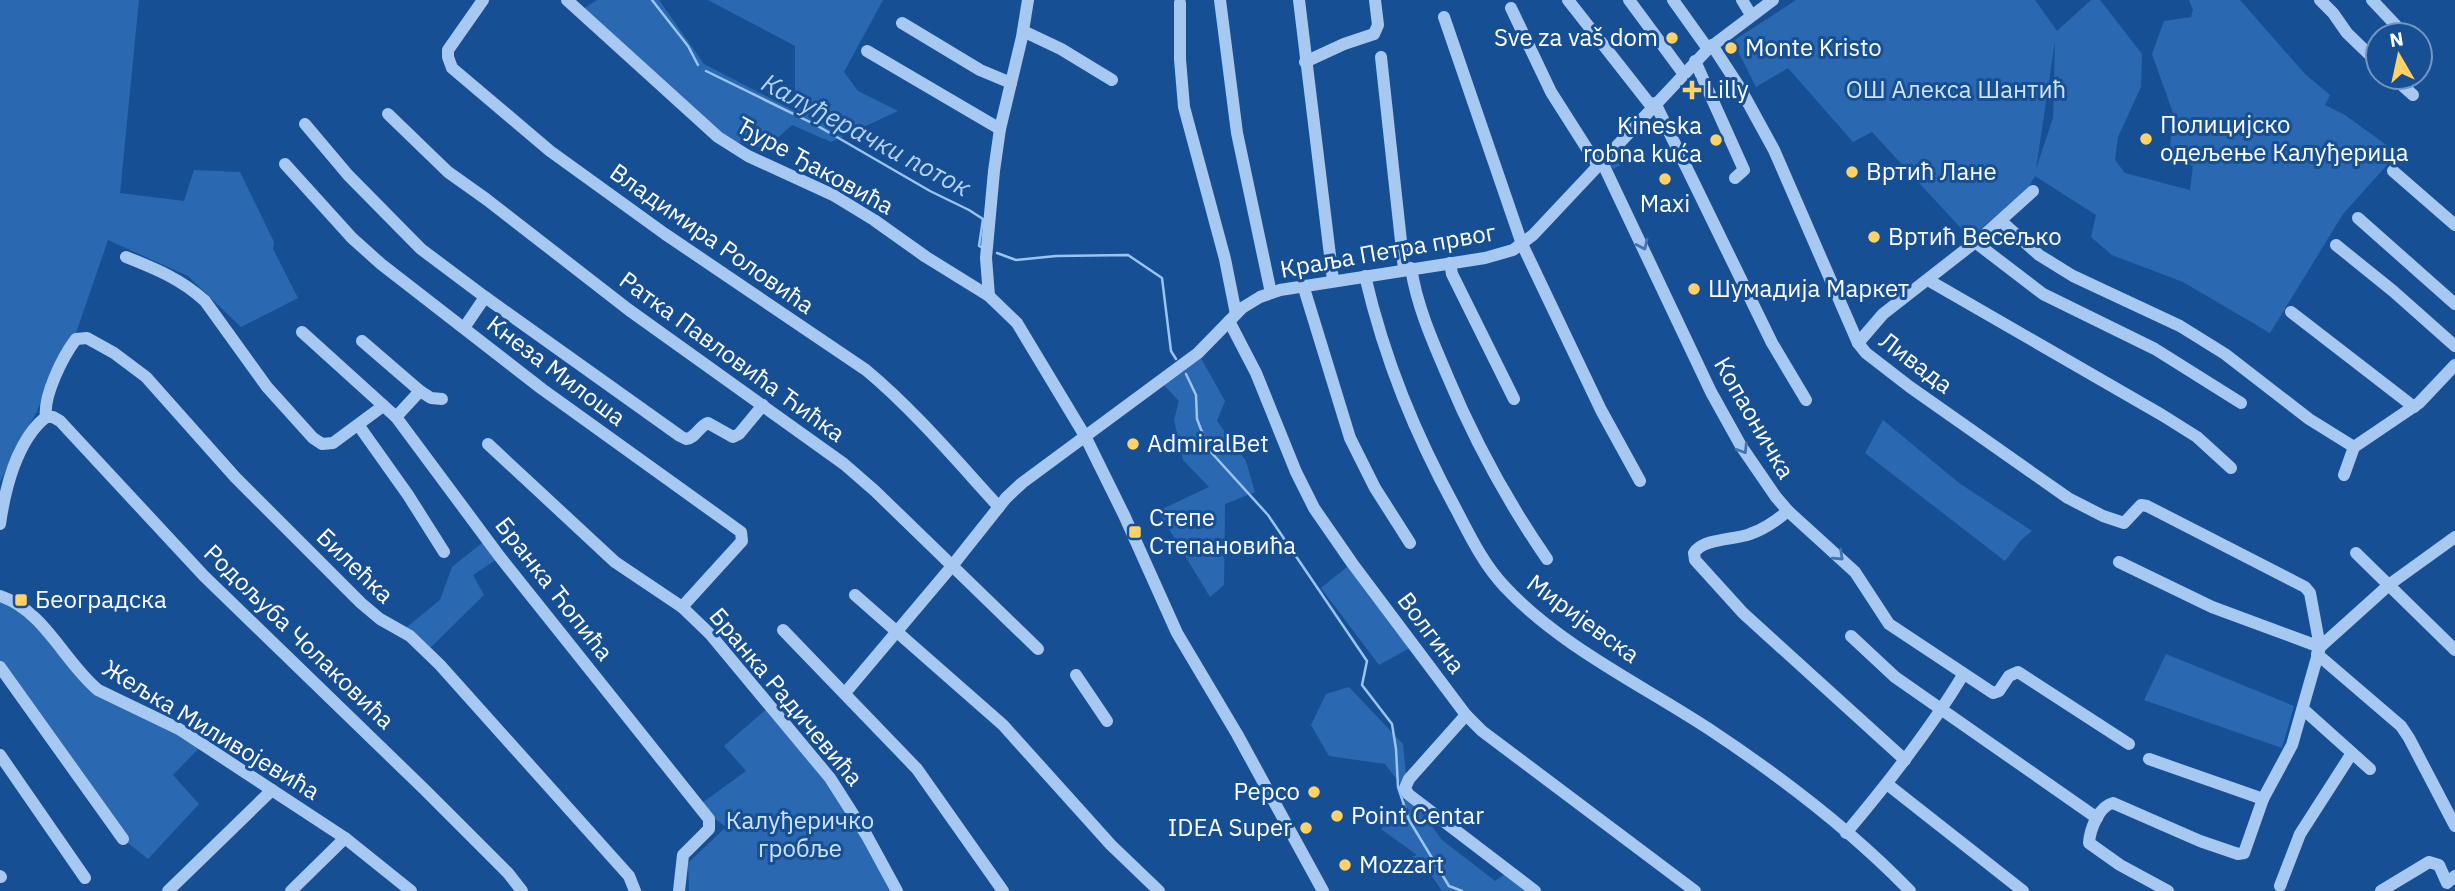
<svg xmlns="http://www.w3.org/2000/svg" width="2455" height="891" font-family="'IBM Plex Sans',sans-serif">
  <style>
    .green { fill: #2a69b2; fill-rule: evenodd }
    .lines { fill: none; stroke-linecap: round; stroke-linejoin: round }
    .stream { stroke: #9ac4f3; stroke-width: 2.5 }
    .minor { stroke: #a7c9f1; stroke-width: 12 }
    .oneway { stroke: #4274b0 }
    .poi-dot { fill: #ffd267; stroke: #174f94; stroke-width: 2.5 }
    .labels { text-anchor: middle; stroke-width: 6; stroke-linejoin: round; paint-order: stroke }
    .poi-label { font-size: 24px; fill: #fff; stroke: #174f94; text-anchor: start }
    .park-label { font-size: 24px; fill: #cee3fc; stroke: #174f94 }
    .street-label { font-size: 24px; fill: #fff; stroke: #174f94 }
    .water-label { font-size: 26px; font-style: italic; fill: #b3d3f7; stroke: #174f94 }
  </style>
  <rect width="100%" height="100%" fill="#174f94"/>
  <g class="green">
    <path d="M 0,0 L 139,0 L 120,193 L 184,201 L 194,170 L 240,172 L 274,242 L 273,249 L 298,298 L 241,327 L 188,276 L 108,240 L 73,342 L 52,375 L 37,411 L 0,482 Z"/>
    <path d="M 597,0 L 659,0 L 704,64 L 795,111 L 795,46 L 708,0 L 883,0 L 844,72 L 858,91 L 898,111 L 831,142 L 792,125 L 765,149 L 718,137 L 580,11 Z"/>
    <path d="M 1796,0 L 2035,0 L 2057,31 L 2091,0 L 2100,0 L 2142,54 L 2141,87 L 2118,137 L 2115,160 L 2125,173 L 2190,190 L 2193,166 L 2169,160 L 2173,113 L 2152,54 L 2164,21 L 2191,17 L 2193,10 L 2189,0 L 2240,0 L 2305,74 L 2330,95 L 2325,105 L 2345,115 L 2389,147 L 2387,165 L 2343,214 L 2270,333 L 2183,282 L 2112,255 L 2091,237 L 2096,215 L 2035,176 L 2028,188 L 1970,238 L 1872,132 L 1853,142 L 1788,68 L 1756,87 L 1733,41 ZM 2055,41 L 2053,118 L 2036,169 Z"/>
    <path d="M 1621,150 L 1631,160 L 1613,169 L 1608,163 Z"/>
    <path d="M 1198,353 L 1225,401 L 1217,421 L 1246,461 L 1255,492 L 1225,504 L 1224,585 L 1210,597 L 1158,511 L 1209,487 L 1183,460 L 1174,420 L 1179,401 L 1160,381 Z"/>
    <path d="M 1883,420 L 1959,483 L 2032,531 L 2021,540 L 2005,561 L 1865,453 Z"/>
    <path d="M 487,539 L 500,557 L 473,575 L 484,595 L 427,651 L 402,631 L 440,600 L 452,567 Z"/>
    <path d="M 1352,563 L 1415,645 L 1379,665 L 1321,588 Z"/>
    <path d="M 0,596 L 33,617 L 87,681 L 202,745 L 173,775 L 199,804 L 148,859 L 123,839 L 0,668 Z"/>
    <path d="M 2166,654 L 2294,706 L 2282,748 L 2144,700 Z"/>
    <path d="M 1349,687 L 1403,744 L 1408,794 L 1442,840 L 1495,881 L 1509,871 L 1535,891 L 1442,891 L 1431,875 L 1404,875 L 1399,861 L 1417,855 L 1381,829 L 1409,795 L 1385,764 L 1329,756 L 1311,725 L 1326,694 Z"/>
    <path d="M 770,706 L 814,758 L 895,891 L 689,891 L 688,863 L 726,827 L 698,806 L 746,771 L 724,746 Z"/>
  </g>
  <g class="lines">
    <g class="stream">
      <path d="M 652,0 L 688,46 L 698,65"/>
      <path d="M 706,71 L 816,125 L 930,191 L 969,210 L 983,219 L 979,246 L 981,247"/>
      <path d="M 997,253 L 1016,260 L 1056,256 L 1128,255 L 1162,278 L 1171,351 L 1176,359"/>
      <path d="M 1186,374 L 1196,395 L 1197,419 L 1209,450 L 1268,515 L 1367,661 L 1362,685 L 1392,724 L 1396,749 L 1398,787 L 1409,820 L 1449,886 L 1462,891"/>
    </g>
    <g class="minor">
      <path d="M 483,0 L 448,50 L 448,57 L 452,68 L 550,151 L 665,234 L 866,370 C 915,411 956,460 999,507"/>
      <path d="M 567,0 L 718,137 L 748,156 L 833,195 L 874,220 L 926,257 L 989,296 L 1017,323 L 1085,436 L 1124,515 L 1177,633 L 1237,734 L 1323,891"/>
      <path d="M 1220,0 L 1237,133 L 1271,293"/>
      <path d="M 1299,0 L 1333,280"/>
      <path d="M 1568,0 L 1652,107"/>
      <path d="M 1629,0 L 1683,73"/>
      <path d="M 1673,0 L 1708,49"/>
      <path d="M 1742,0 L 1751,15"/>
      <path d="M 2320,0 L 2333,13 L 2347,33 L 2378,63"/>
      <path d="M 2372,0 L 2405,35"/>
      <path d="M 1180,3 L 1180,59 L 1184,107 L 1225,259 L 1236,314"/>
      <path d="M 1511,8 L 1551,92 L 1598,166"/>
      <path d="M 1444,17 L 1522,244 L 1601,410 L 1640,481"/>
      <path d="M 902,23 L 980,70 L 1011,83"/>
      <path d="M 1023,31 L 1061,49 L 1112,80"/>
      <path d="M 1712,45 L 1740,88 L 1774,150 L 1858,343 L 1866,353 L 1910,387 L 2068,498 L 2103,516 L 2124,523 L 2141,505 L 2147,506 L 2305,587 L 2310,593 L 2320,647 L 2292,745 L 2263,799 L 2244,853 L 2238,854 L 2200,841 L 2113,803 C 2099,806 2090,829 2089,843 L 2120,865 L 2168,891"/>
      <path d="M 2420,50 L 2423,54"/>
      <path d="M 867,51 L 1000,129"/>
      <path d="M 1381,57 L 1404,269"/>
      <path d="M 1695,61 L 1744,170 L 1735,178"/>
      <path d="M 1305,62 L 1344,44 L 1374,34 L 1378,25 L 1375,0"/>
      <path d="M 2393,77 L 2413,95"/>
      <path d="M 1655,103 L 1772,343 L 1806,400"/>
      <path d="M 388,114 L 448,172 L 486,199 L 629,310 L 844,464 L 875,491 L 1038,649"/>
      <path d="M 305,124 L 348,175 L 421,249 L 485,297 L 680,436 L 686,439 C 696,438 699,426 708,423 L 733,437 L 739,434 L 763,405"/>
      <path d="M 1602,162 L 1711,392 L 1741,446 L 1776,497 L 1788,511 L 1855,572 L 1889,624 L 1993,693 L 1999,691 L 2009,676 L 2018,672 L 2129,744"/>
      <path d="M 285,164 L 352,238 L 381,264 L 542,389 L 741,532 L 742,541 L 682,607"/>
      <path d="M 2393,171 L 2455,225"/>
      <path d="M 2358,218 L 2455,304"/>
      <path d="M 2001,221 L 2039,255 L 2073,276 L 2180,326 L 2225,354 L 2309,419 L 2354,447"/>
      <path d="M 1975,242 L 2043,294 L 2155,349 L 2241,403"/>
      <path d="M 2336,245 L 2393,291 L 2455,346"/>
      <path d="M 126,257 C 156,269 181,279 205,301 L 267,387 L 313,438 L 322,444 L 333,443 L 383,406"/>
      <path d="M 1450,263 L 1452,274 L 1514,399"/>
      <path d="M 1411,268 C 1417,306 1432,340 1447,375 C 1474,440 1507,501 1547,559"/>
      <path d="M 1365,276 C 1385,361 1415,434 1457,511 C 1471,538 1484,565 1505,587 C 1560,646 1642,685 1709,729 C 1780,776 1851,830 1910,891"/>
      <path d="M 1928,280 L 2162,415 L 2197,437 L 2231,468"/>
      <path d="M 1303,285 L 1350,438 L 1375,488 L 1410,543"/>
      <path d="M 989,296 L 986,258 L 994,171 L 1000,129 L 1022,37 L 1028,0"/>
      <path d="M 2291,312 L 2414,407"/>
      <path d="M 1229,321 L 1256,373 L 1296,472 L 1314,508 L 1352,563 L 1466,715 L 1482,731 L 1695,891"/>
      <path d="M 464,328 L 485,297"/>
      <path d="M 302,332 L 396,417 L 500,557 L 709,819 L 709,829 L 683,855 L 679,891"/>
      <path d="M 362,341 L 420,391 L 431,398 L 442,399"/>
      <path d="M 1858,343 L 1883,314 L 1983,236 L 2033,191"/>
      <path d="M 46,417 C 43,396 63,356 76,339 L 87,338 L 114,353 L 146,377 L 235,477 L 361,603 L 380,619 L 410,636 L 440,665 L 629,876 L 635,891"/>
      <path d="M 46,417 L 53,417 L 60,421 L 204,576 L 425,790 L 508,873 L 522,891"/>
      <path d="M 396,417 L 420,391"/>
      <path d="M 359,426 L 408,495 L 444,552"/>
      <path d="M 488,444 L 615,562 L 682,607 L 710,634 L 830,778 L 867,836 L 897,891"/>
      <path d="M 2344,475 L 2354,447 L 2419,403 L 2455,365"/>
      <path d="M 1788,511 C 1776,521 1765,529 1750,534 C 1735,540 1703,538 1694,553 L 1695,560 L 1743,613 L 1905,760"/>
      <path d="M 0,524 C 5,489 17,440 46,417"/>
      <path d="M 2356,553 L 2455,650"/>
      <path d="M 2119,562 L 2212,607 L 2320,647 L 2390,584 L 2455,537"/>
      <path d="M 855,595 L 1003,725 L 1111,845 L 1159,891"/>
      <path d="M 0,596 C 45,611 64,662 98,690 L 179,729 L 345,838 L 411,891"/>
      <path d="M 783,630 L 917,769 L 1003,891"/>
      <path d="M 1851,636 L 1895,677 L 2097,818"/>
      <path d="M 2317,654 L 2401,726 L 2409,738 L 2455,826"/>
      <path d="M 0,667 L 123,839"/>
      <path d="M 1076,675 L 1107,721"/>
      <path d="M 845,693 L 952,566 L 1006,498 L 1022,483 L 1198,353 L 1242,308 L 1260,297 L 1280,290 L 1485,258 L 1513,250 L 1533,235 L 1708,49 L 1773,0"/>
      <path d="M 2303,709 L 2370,769"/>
      <path d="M 1466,715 L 1409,779 L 1405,788 L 1408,794 L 1535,891"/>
      <path d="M 0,755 L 85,878"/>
      <path d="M 2149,759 L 2263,799"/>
      <path d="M 1887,784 L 2023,891"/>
      <path d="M 1846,833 C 1889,782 1929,731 1963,675"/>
      <path d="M 0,876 L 1,877"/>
      <path d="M 2280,886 L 2300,834 L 2352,753"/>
      <path d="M 168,891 L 272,790"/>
      <path d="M 291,891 L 345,838"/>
      <path d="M 2381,891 L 2429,862 L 2439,865 L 2447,883 L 2455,876"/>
    </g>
  </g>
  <defs><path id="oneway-chevron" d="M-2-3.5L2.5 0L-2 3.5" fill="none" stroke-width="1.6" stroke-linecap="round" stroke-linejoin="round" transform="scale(1.75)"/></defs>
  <g class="oneway">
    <use href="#oneway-chevron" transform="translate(1643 245) rotate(65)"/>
    <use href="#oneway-chevron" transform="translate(1743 449) rotate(58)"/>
    <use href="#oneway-chevron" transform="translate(1839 556) rotate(43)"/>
  </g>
  <g class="poi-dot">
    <circle cx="1672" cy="38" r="7"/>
    <circle cx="1731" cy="48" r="7"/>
    <path d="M1688.5 79.5h7v7h7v7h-7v7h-7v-7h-7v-7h7z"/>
    <circle cx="2146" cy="139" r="7"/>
    <circle cx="1716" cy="140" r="7"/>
    <circle cx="1852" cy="172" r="7"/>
    <circle cx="1665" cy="179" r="7"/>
    <circle cx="1874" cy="237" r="7"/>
    <circle cx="1694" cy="289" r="7"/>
    <circle cx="1133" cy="444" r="7"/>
    <rect x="1128" y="525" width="14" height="14" rx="3.5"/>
    <rect x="14" y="593" width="14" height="14" rx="3.5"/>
    <circle cx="1314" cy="792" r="7"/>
    <circle cx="1337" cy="816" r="7"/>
    <circle cx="1306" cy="828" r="7"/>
    <circle cx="1345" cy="865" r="7"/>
  </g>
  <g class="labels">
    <g class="poi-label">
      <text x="1658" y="46" text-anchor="end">Sve za vaš dom</text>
      <text x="1745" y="56">Monte Kristo</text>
      <text x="1706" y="98">Lilly</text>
      <text x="2160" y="133">Полицијско<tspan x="2160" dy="28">одељење Калуђерица</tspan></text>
      <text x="1702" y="134" text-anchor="end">Kineska<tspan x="1702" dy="28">robna kuća</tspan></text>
      <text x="1866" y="180">Вртић Лане</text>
      <text x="1665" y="212" text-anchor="middle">Maxi</text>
      <text x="1888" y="245">Вртић Весељко</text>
      <text x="1708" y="297">Шумадија Маркет</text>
      <text x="1147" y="452">AdmiralBet</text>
      <text x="1149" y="526">Степе<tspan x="1149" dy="28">Степановића</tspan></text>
      <text x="35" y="608">Београдска</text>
      <text x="1300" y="800" text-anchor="end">Pepco</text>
      <text x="1351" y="824">Point Centar</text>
      <text x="1292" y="836" text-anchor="end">IDEA Super</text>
      <text x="1359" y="873">Mozzart</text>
    </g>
    <g class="park-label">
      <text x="1956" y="98">ОШ Алекса Шантић</text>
      <text x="800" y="829">Калуђеричко<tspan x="800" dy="28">гробље</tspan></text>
    </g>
    <g class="street-label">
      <text transform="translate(815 166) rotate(29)" y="8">Ђуре Ђаковића</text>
      <text transform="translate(712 239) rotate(35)" y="8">Владимира Роловића</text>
      <text transform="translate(1388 251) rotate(-10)" y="8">Краља Петра првог</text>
      <text transform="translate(732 357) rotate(36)" y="8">Ратка Павловића Ћићка</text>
      <text transform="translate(1916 363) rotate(37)" y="8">Ливада</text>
      <text transform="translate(556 371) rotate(37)" y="8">Кнеза Милоша</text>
      <text transform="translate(1754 418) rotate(60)" y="8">Копаоничка</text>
      <text transform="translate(355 566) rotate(44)" y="8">Билећка</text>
      <text transform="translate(554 589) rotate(52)" y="8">Бранка Ћопића</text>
      <text transform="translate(1583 619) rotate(36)" y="8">Миријевска</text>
      <text transform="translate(1431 633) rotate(53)" y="8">Волгина</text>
      <text transform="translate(299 637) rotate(44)" y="8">Родољуба Чолаковића</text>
      <text transform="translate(786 697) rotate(50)" y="8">Бранка Радичевића</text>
      <text transform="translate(211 730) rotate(31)" y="8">Жељка Миливојевића</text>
    </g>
    <g class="water-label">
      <text transform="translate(866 135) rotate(28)" y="9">Калуђерачки поток</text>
    </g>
  </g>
  <g transform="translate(2399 56) rotate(351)"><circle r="33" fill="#174f94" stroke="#7495bf" stroke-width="2"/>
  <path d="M0-5L12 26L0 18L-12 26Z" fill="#ffd267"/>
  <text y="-10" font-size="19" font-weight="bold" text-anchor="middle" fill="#ffffff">N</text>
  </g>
</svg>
